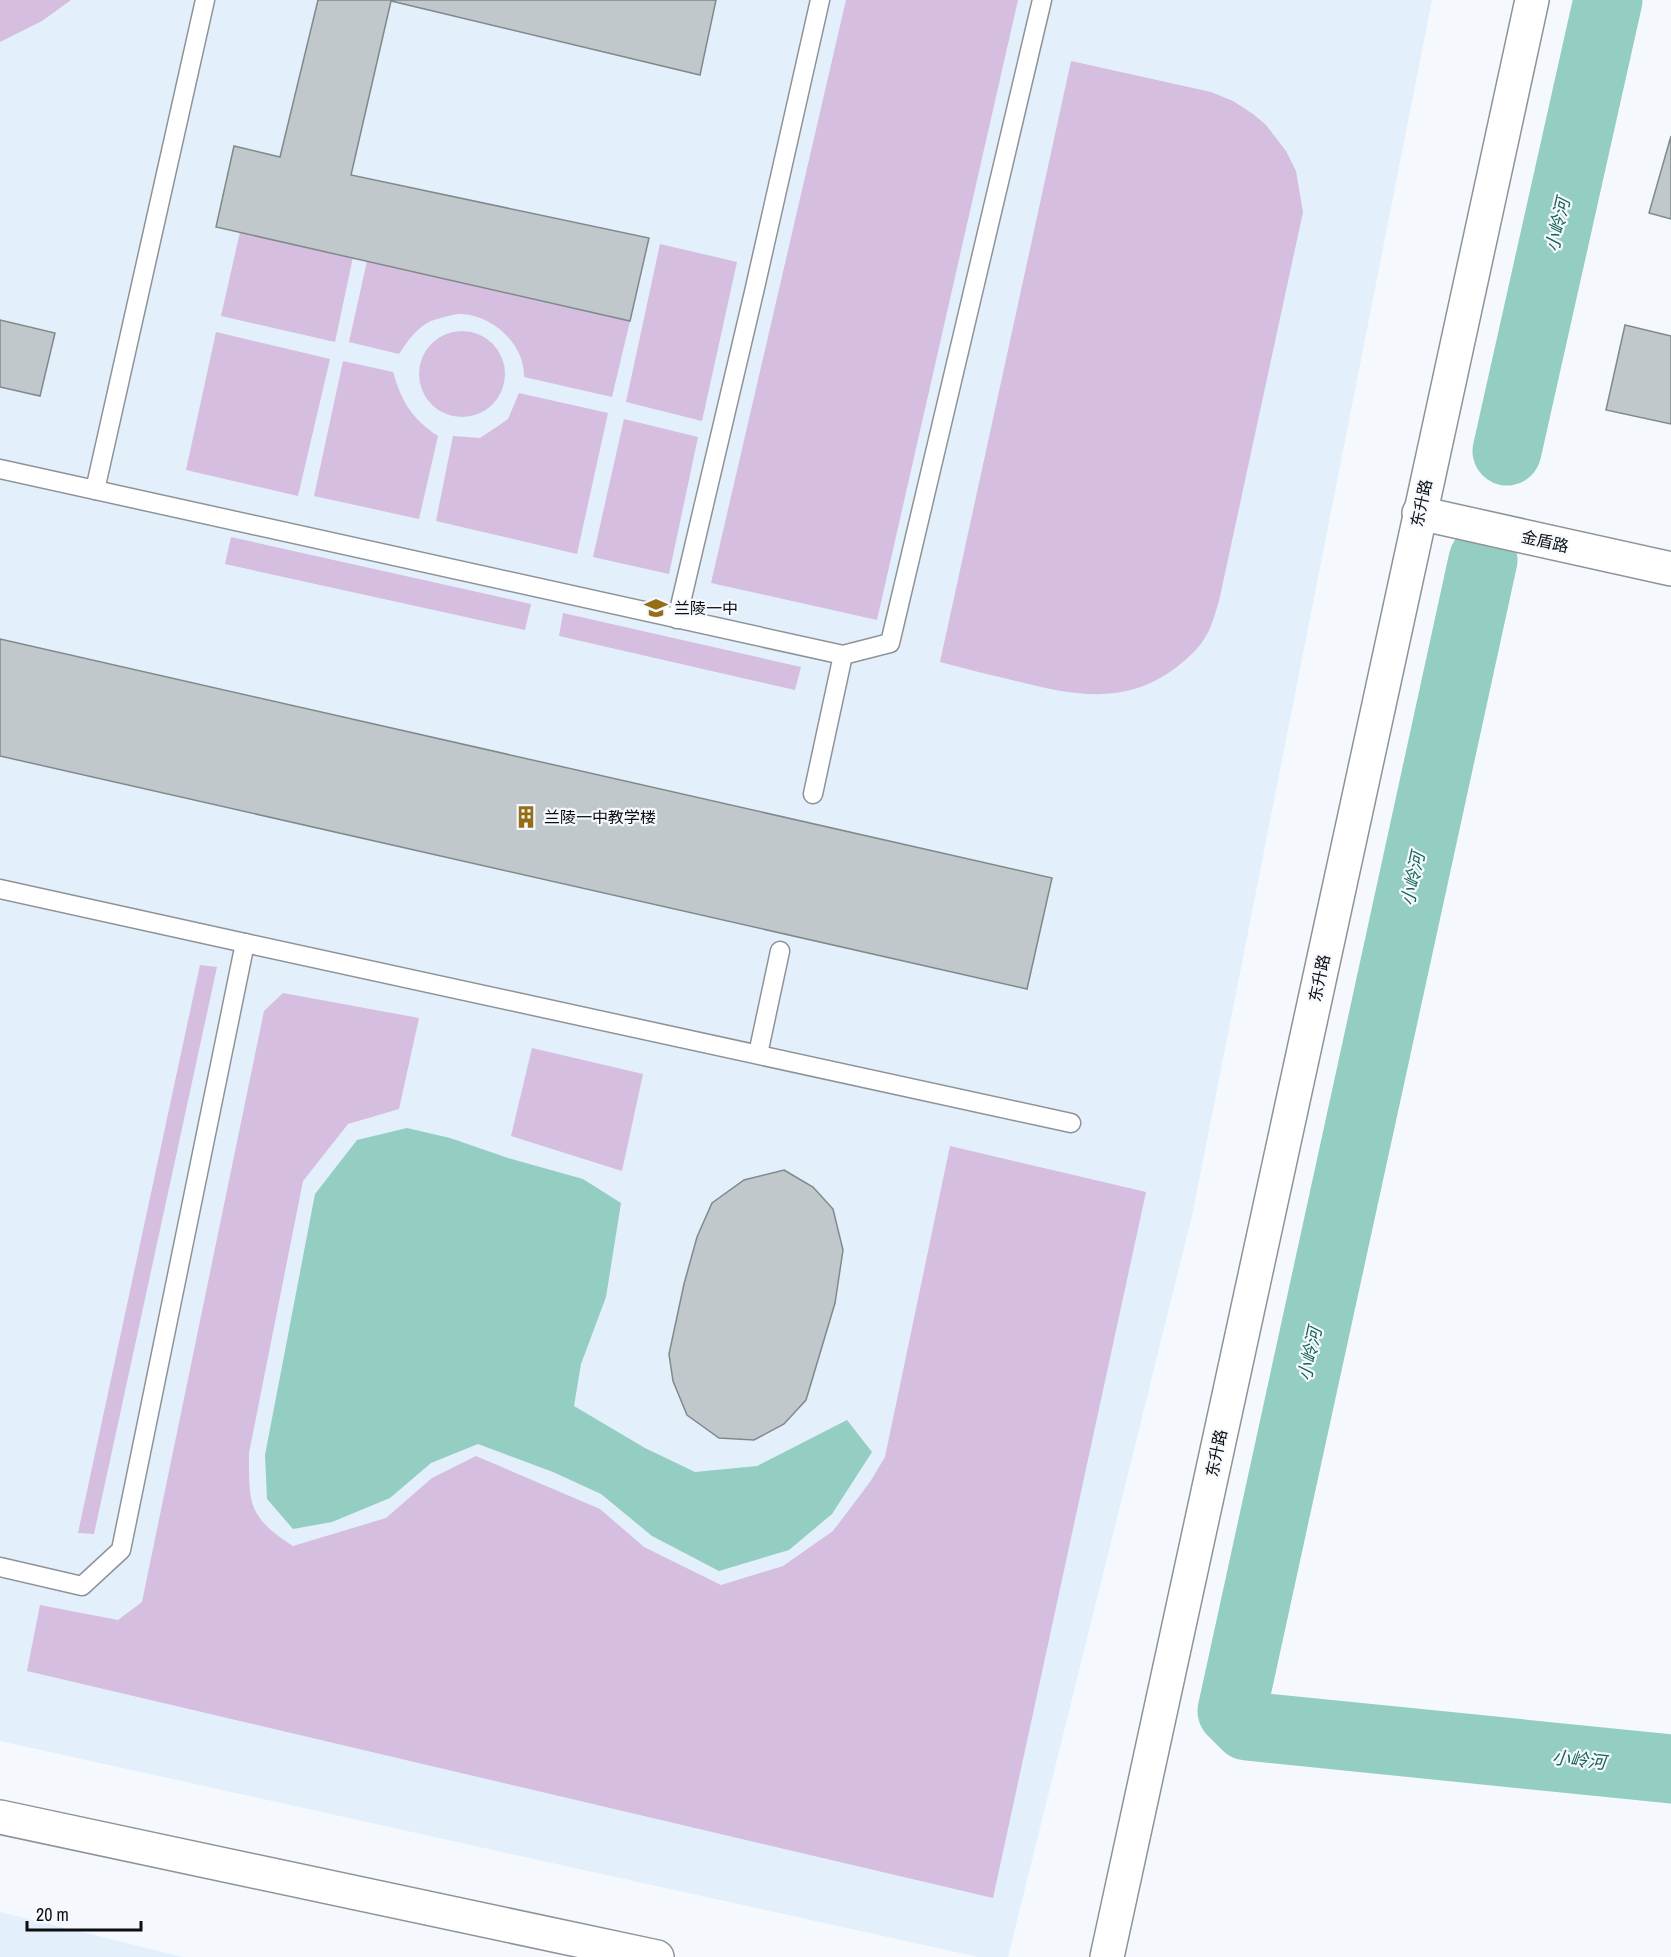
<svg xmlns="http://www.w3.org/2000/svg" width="1671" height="1957" font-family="'Archivo Narrow','Noto Sans SC',sans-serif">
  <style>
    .built { fill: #e3effb }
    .green { fill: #d5bedf }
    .water { fill: #94cec3 }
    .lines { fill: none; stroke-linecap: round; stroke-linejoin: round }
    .river { stroke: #94cec3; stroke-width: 69 }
    .building { fill: #c0c8cb; stroke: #81898b; stroke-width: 1.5 }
    .service-casing { stroke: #8e9398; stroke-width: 21 }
    .minor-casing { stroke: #8e9398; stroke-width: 36 }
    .tertiary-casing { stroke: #8e9398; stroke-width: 36 }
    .service { stroke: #fff; stroke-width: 18 }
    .minor { stroke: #fff; stroke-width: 33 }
    .tertiary { stroke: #fff; stroke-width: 33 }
    .labels { text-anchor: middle; stroke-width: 4.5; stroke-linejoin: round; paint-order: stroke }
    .street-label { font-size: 16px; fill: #0c0e10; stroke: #f5f9fe }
    .poi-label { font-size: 16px; fill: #0c0e10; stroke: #f5f9fe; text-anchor: start }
    .water-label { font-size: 18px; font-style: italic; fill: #166358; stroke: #f5f9fe }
  </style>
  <rect width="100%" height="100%" fill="#f5f9fe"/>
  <g class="built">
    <path d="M 0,0 L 1432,0 L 1192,1216 L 1008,1957 L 978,1957 L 0,1741 Z"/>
    <path d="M 0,1912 L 183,1957 L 0,1957 Z"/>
  </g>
  <g class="green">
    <path d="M 0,0 L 71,0 L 42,21 L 0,42 Z"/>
    <path d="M 846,0 L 1018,0 L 877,620 L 711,583 Z"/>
    <path d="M 1071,61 L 1211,92 L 1233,101 L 1253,114 L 1266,125 L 1286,151 L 1296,171 L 1303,212 L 1219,601 C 1216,610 1214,619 1210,628 C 1204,643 1191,656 1178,666 C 1127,706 1075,696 1016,681 C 991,675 966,669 940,662 Z"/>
    <path d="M 240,232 L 353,257 L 335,342 L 221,316 Z"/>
    <path d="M 660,244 L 737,262 L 702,421 L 626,402 Z"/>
    <path d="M 367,261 L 630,321 L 612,397 L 524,377 C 525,345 494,316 462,314 C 457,313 436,319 431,321 C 417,327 407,342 399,354 L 349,342 Z"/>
    <circle cx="462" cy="374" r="43"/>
    <path d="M 216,332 L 330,359 L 298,496 L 186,470 Z"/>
    <path d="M 343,361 L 393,372 C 402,402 411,418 438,436 L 419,519 L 314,496 Z"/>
    <path d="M 519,393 L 608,413 L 577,554 L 436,521 L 453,436 L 480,438 L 498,426 L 508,419 Z"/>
    <path d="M 624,419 L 698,437 L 669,574 L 593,557 Z"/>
    <path d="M 231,537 L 531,604 L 525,630 L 225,564 Z"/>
    <path d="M 563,613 L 801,667 L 795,690 L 559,636 Z"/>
    <path d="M 200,965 L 217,967 L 94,1534 L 78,1533 Z"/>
    <path d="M 283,993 L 419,1018 L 399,1109 L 348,1124 L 303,1181 L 249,1453 C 249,1505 248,1517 293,1546 L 386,1518 L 432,1478 L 476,1456 L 600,1509 L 644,1547 L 721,1585 L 783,1566 L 833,1531 L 870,1482 L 885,1457 L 950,1146 L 1146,1192 L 993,1898 L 27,1671 L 40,1605 L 118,1620 L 142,1602 L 264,1011 Z"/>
    <path d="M 532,1048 L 643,1074 L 622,1171 L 511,1136 Z"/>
  </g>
  <path class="water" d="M 407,1128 L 450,1138 L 508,1158 L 583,1179 L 621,1203 L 606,1297 L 581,1364 L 574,1406 L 645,1448 L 695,1472 L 757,1466 L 847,1420 L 872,1452 L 832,1514 L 789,1550 L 719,1571 L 652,1536 L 601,1494 L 553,1472 L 478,1444 L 431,1463 L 390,1498 L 332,1522 L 293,1529 L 267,1499 L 265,1455 L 315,1194 L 357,1140 Z"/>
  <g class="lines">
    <g class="river">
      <path d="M 1507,451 L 1608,0"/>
      <path d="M 1483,560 L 1232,1711 L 1247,1726 L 1671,1769"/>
    </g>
  </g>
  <g class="building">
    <path d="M 318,0 L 716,0 L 700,75 L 391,1 L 351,175 L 649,238 L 630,321 L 216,227 L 234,146 L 280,157 Z"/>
    <path d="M 1671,136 L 1671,219 L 1649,213 Z"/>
    <path d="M 0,320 L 55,333 L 40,396 L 0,387 Z"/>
    <path d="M 1625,325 L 1671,336 L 1671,424 L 1606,410 Z"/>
    <path d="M 0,639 L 1052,878 L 1027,989 L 0,756 Z"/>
    <path d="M 784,1170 L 813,1187 L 833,1209 L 843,1250 L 835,1303 L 806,1400 L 784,1424 L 754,1440 L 719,1438 L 687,1415 L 673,1381 L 669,1354 L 684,1284 L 697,1237 L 712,1203 L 744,1180 Z"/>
  </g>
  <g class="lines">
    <g class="service-casing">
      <g id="service">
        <path d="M 0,469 L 843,655 L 813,794"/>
        <path d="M 95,490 L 205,0"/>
        <path d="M 677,619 L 754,292 L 820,0"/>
        <path d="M 843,655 L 890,643 L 1042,0"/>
        <path d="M 0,889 L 245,943"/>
        <path d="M 758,1054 L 780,951"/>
        <path d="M 0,1567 L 82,1586 L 121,1550 L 245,943 L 1071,1123"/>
      </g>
    </g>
    <g class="minor-casing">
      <path id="minor" d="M 0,1817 L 657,1957"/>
    </g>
    <g class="tertiary-casing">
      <g id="tertiary">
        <path d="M 1419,513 L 1671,569"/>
        <path d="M 1107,1957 L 1532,0"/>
      </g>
    </g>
    <use href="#service" class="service"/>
    <use href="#minor" class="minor"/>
    <use href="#tertiary" class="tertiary"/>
  </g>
  <defs>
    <g id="school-bare" transform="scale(1.8)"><path d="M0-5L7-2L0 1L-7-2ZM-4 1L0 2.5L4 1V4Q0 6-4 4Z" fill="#946d16" stroke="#f5f9fe" stroke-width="2.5" paint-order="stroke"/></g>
    <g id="building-bare" transform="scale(1.8)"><path d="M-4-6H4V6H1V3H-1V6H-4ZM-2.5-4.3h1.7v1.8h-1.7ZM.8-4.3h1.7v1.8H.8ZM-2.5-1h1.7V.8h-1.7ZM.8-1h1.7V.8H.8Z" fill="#946d16" stroke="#f5f9fe" stroke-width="2.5" paint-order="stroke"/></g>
  </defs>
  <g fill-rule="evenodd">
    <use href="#school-bare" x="656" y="608"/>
    <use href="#building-bare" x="526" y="817"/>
  </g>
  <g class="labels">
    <g class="street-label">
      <text transform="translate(1421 503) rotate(-78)" y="6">东升路</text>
      <text transform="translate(1545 541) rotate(13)" y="6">金盾路</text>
      <text transform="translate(1319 978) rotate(-78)" y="6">东升路</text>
      <text transform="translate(1216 1453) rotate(-78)" y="6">东升路</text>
    </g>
    <g class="poi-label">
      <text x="674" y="614">兰陵一中</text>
      <text x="544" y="823">兰陵一中教学楼</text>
    </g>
    <g class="water-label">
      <text transform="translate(1558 225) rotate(-77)" y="6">小岭河</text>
      <text transform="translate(1413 879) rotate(-78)" y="6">小岭河</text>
      <text transform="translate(1310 1354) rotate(-78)" y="6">小岭河</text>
      <text transform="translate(1579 1760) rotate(6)" y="6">小岭河</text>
    </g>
  </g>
  <path d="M27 1921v9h114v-9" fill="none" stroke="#0c0e10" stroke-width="3"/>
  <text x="36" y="1921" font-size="18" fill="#0c0e10" stroke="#f5f9fe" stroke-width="4.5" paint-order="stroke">20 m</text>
</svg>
